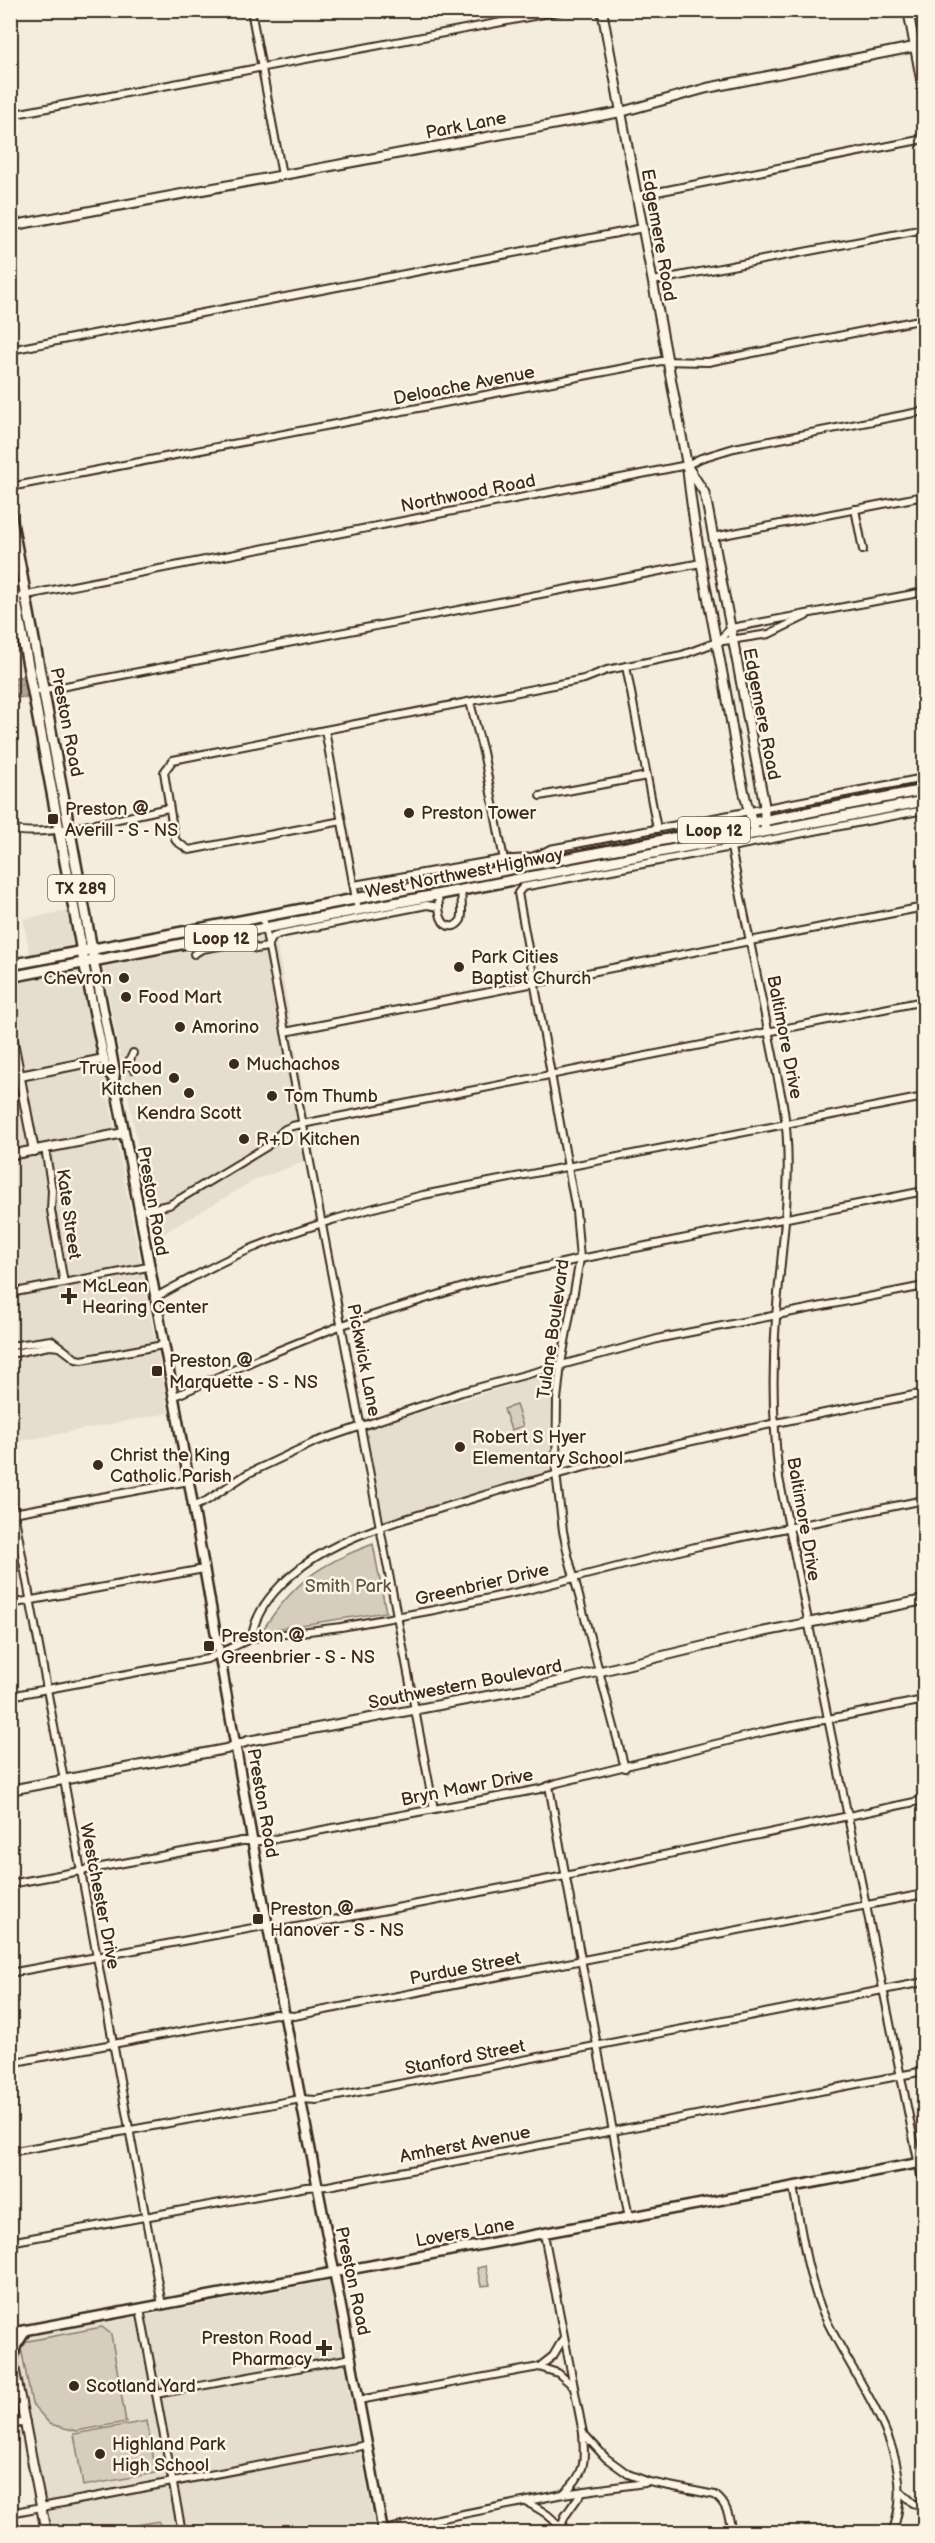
<svg xmlns="http://www.w3.org/2000/svg" width="935" height="2543" font-family="'Balsamiq Sans',sans-serif">
  <style>
    .built { fill: #e5ddce }
    .park { fill: #d6cdbd; stroke: #887c6e; stroke-width: 1.5 }
    .water { fill: url(#water-waves); stroke: #817466; stroke-width: 1.5 }
    .lines { fill: none; stroke-linecap: round; stroke-linejoin: round }
    .minor-casing { stroke: #3b2a1e; stroke-width: 10 }
    .tertiary-casing { stroke: #3b2a1e; stroke-width: 12 }
    .secondary-casing { stroke: #3b2a1e; stroke-width: 13 }
    .primary-casing { stroke: #3b2a1e; stroke-width: 14 }
    .minor { stroke: #fcf5e5; stroke-width: 6 }
    .tertiary { stroke: #fcf5e5; stroke-width: 8 }
    .secondary { stroke: #fcf5e5; stroke-width: 8 }
    .primary { stroke: #fcf5e5; stroke-width: 9 }
    .poi-dot { fill: #3b2a1e; stroke: #fcf5e5; stroke-width: 2 }
    .labels { text-anchor: middle; stroke-width: 5; stroke-linejoin: round; paint-order: stroke }
    .shield { fill: #fcf5e5; stroke: #75675a; stroke-width: 1.5 }
    .shield-label { font-size: 16px; font-weight: bold; fill: #3b2a1e }
    .street-label { font-size: 18px; fill: #3b2a1e; stroke: #fcf5e5 }
    .poi-label { font-size: 18px; fill: #3b2a1e; stroke: #fcf5e5; text-anchor: start }
    .park-label { font-size: 18px; fill: #625346; stroke: #fcf5e5 }
  </style>
  <defs>
    <pattern id="water-waves" width="16" height="10" patternUnits="userSpaceOnUse" patternTransform="scale(1.5)"><rect width="16" height="10" fill="#b0a596"/><path d="M0 5q4-4 8 0t8 0" fill="none" stroke="#90877a"/></pattern>
  </defs>
  <rect width="100%" height="100%" fill="#f4eddd"/>
  <filter id="ink" filterUnits="userSpaceOnUse"><feTurbulence type="fractalNoise" baseFrequency=".0167" numOctaves="2"/><feDisplacementMap in="SourceGraphic" scale="12" xChannelSelector="R" yChannelSelector="G"/><feConvolveMatrix kernelMatrix="1 2 1 2 8 2 1 2 1" color-interpolation-filters="sRGB"/></filter>
  <g filter="url(#ink)">
    <g class="built">
      <path d="M 66,911 L 73,945 L 30,954 L 23,919 Z"/>
      <path d="M 275,934 L 315,1158 L 257,1179 L 156,1238 L 103,967 Z"/>
      <path d="M 84,969 L 169,1413 L 11,1443 L 11,983 Z"/>
      <path d="M 554,1372 L 550,1430 L 552,1470 L 388,1522 L 383,1521 L 366,1429 Z"/>
      <path d="M 330,2281 L 343,2355 L 306,2363 L 307,2368 L 344,2362 L 359,2443 L 316,2452 L 360,2449 L 375,2531 L 52,2532 L 17,2350 L 29,2337 Z"/>
    </g>
    <g class="park">
      <path d="M 516,1405 L 523,1426 L 511,1430 L 504,1409 Z"/>
      <path d="M 373,1544 L 386,1612 L 262,1631 C 294,1582 319,1564 373,1544 Z"/>
      <path d="M 486,2266 L 490,2285 L 481,2286 L 477,2268 Z"/>
      <path d="M 102,2327 L 111,2334 L 126,2422 L 76,2431 L 50,2424 L 32,2404 L 21,2348 L 28,2341 Z"/>
      <path d="M 147,2421 L 156,2473 L 83,2486 L 74,2434 Z"/>
      <path d="M 159,2521 L 161,2532 L 97,2532 Z"/>
    </g>
    <path class="water" d="M 27,676 L 31,698 L 11,697 L 10,678 Z"/>
    <g class="lines">
      <g class="minor-casing">
        <g id="minor">
          <path d="M 251,10 L 282,175"/>
          <path d="M 10,115 L 565,10"/>
          <path d="M 637,196 L 924,139"/>
          <path d="M 653,281 L 924,229"/>
          <path d="M 10,350 L 643,228"/>
          <path d="M 10,487 L 661,361 L 708,362 L 924,319"/>
          <path d="M 855,509 L 863,550"/>
          <path d="M 713,537 L 924,496"/>
          <path d="M 22,596 L 687,465 L 701,458 L 734,448 L 924,411"/>
          <path d="M 717,642 L 731,628 L 924,592"/>
          <path d="M 626,666 L 657,829"/>
          <path d="M 40,691 L 701,563"/>
          <path d="M 470,702 L 483,752 L 506,870"/>
          <path d="M 325,730 L 358,910"/>
          <path d="M 540,796 L 647,776"/>
          <path d="M 342,821 L 189,850 L 176,841 L 174,835 L 164,772 L 173,760 L 584,679 L 607,670 L 682,655 L 717,642 L 769,634 L 806,616"/>
          <path d="M 10,829 C 46,839 129,816 168,808"/>
          <path d="M 731,848 L 783,1104 C 795,1175 781,1246 776,1318 C 772,1371 773,1425 779,1478 L 924,2190"/>
          <path d="M 354,885 L 503,859 C 521,860 536,858 550,849 L 924,778"/>
          <path d="M 438,895 C 439,905 438,929 454,926 C 457,925 459,923 461,920 C 464,912 460,900 462,891"/>
          <path d="M 263,917 L 434,1809"/>
          <path d="M 194,954 L 202,949 L 248,941 L 256,949 L 267,947 L 273,937 L 279,934 L 427,905 L 439,907"/>
          <path d="M 285,1032 L 924,907"/>
          <path d="M 133,1053 L 129,1062 L 133,1069"/>
          <path d="M 45,1148 L 52,1190 L 51,1210 L 64,1283"/>
          <path d="M 138,1211 L 169,1205 L 183,1197 L 266,1147 L 285,1129 L 292,1126 L 924,1001"/>
          <path d="M 10,1293 L 148,1267"/>
          <path d="M 154,1298 C 182,1283 210,1267 239,1254 C 298,1228 361,1211 423,1195 L 924,1097"/>
          <path d="M 10,1346 L 51,1340 L 76,1359 L 82,1360 L 163,1345"/>
          <path d="M 10,1354 L 49,1346 L 60,1347"/>
          <path d="M 173,1397 L 260,1358 L 342,1325 L 479,1282 L 580,1259 L 924,1191"/>
          <path d="M 10,1491 L 162,2305"/>
          <path d="M 193,1507 L 206,1501 L 247,1474 L 315,1442 L 462,1392 L 661,1338 L 924,1286"/>
          <path d="M 13,1513 L 189,1481"/>
          <path d="M 10,1604 L 204,1569"/>
          <path d="M 252,1638 C 255,1605 288,1575 314,1558 C 358,1530 413,1517 462,1502 C 614,1454 769,1424 924,1393"/>
          <path d="M 10,1696 L 207,1659 L 252,1638 L 341,1627 L 434,1610 L 527,1590 L 699,1546 L 924,1500"/>
          <path d="M 625,1768 L 568,1555 L 563,1531 L 556,1473 L 557,1400 L 561,1364 L 580,1259 L 576,1211 L 518,893 L 523,887 L 924,810"/>
          <path d="M 549,1786 L 629,2218"/>
          <path d="M 10,1884 L 242,1841 L 264,1841 L 540,1789 L 557,1783 L 768,1731 L 924,1700"/>
          <path d="M 270,1932 L 565,1876 L 924,1800"/>
          <path d="M 10,1973 L 269,1925"/>
          <path d="M 10,2063 L 275,2014 L 294,2016 L 924,1894"/>
          <path d="M 10,2152 L 301,2099 L 317,2100 L 924,1982"/>
          <path d="M 793,2187 C 801,2227 806,2270 821,2308 C 848,2374 924,2455 892,2532"/>
          <path d="M 544,2234 L 583,2433 L 606,2458 L 628,2474 L 649,2482 L 715,2495 C 728,2505 729,2517 732,2532"/>
          <path d="M 10,2242 L 306,2187 L 328,2186 L 924,2071"/>
          <path d="M 140,2309 L 182,2532"/>
          <path d="M 539,2367 L 553,2356 L 563,2339"/>
          <path d="M 156,2394 L 352,2358"/>
          <path d="M 359,2400 L 539,2367 L 558,2373 L 572,2385"/>
          <path d="M 10,2425 L 26,2422"/>
          <path d="M 900,2491 L 913,2503 L 924,2507"/>
          <path d="M 563,2494 C 586,2474 585,2462 583,2433"/>
          <path d="M 528,2503 C 541,2510 556,2518 561,2532"/>
          <path d="M 10,2513 L 367,2445"/>
          <path d="M 560,2529 L 565,2516 L 582,2492"/>
          <path d="M 383,2530 L 563,2494 L 645,2483"/>
        </g>
      </g>
      <g class="tertiary-casing">
        <g id="tertiary">
          <path d="M 602,10 L 687,465 C 694,538 711,610 724,682 C 734,732 739,786 756,834"/>
          <path d="M 908,10 L 924,95"/>
          <path d="M 10,226 L 621,112 L 707,88 L 924,45"/>
          <path d="M 687,466 L 704,492 L 707,504 L 764,803 L 765,832"/>
          <path d="M 10,1026 L 34,1151"/>
          <path d="M 20,1076 L 104,1059"/>
          <path d="M 10,1155 L 124,1133"/>
          <path d="M 10,1790 L 226,1749 L 248,1741 L 535,1687 L 762,1632 L 924,1600"/>
          <path d="M 10,2346 L 46,2532"/>
        </g>
      </g>
      <g class="secondary-casing">
        <g id="secondary">
          <path d="M 94,962 L 115,1072 L 114,1080 C 164,1332 207,1586 252,1839 C 293,2071 342,2301 383,2532"/>
          <path d="M 84,964 L 106,1069 L 114,1080"/>
          <path d="M 10,2333 L 924,2162"/>
          <path d="M 13,2359 L 16,2346 L 26,2330"/>
        </g>
      </g>
      <g class="primary-casing">
        <g id="primary">
          <path d="M 10,512 L 93,955"/>
          <path d="M 10,570 L 83,957"/>
          <path d="M 10,965 L 924,790"/>
          <path d="M 10,977 L 924,801"/>
        </g>
      </g>
      <use href="#minor" class="minor"/>
      <use href="#tertiary" class="tertiary"/>
      <use href="#secondary" class="secondary"/>
      <use href="#primary" class="primary"/>
    </g>
  </g>
  <g class="poi-dot">
    <circle cx="409" cy="813" r="6"/>
    <rect x="47" y="813" width="12" height="12" rx="3"/>
    <circle cx="459" cy="967" r="6"/>
    <circle cx="124" cy="978" r="6"/>
    <circle cx="126" cy="997" r="6"/>
    <circle cx="180" cy="1027" r="6"/>
    <circle cx="234" cy="1064" r="6"/>
    <circle cx="174" cy="1078" r="6"/>
    <circle cx="189" cy="1093" r="6"/>
    <circle cx="272" cy="1096" r="6"/>
    <circle cx="244" cy="1139" r="6"/>
    <path d="M66 1287h6v6h6v6h-6v6h-6v-6h-6v-6h6z"/>
    <rect x="151" y="1365" width="12" height="12" rx="3"/>
    <circle cx="460" cy="1447" r="6"/>
    <circle cx="98" cy="1465" r="6"/>
    <rect x="203" y="1640" width="12" height="12" rx="3"/>
    <rect x="252" y="1913" width="12" height="12" rx="3"/>
    <path d="M321 2339h6v6h6v6h-6v6h-6v-6h-6v-6h6z"/>
    <circle cx="74" cy="2386" r="6"/>
    <circle cx="100" cy="2454" r="6"/>
  </g>
  <g class="labels">
    <g class="shield">
      <rect x="678" y="817" width="72" height="26" rx="4.5"/>
      <rect x="48" y="875" width="66" height="26" rx="4.5"/>
      <rect x="185" y="925" width="72" height="26" rx="4.5"/>
    </g>
    <g class="shield-label">
      <text x="714" y="836">Loop 12</text>
      <text x="81" y="894">TX 289</text>
      <text x="221" y="944">Loop 12</text>
    </g>
    <g class="street-label">
      <text transform="translate(466 125) rotate(-11)" y="6">Park Lane</text>
      <text transform="translate(659 235) rotate(80)" y="6">Edgemere Road</text>
      <text transform="translate(464 385) rotate(-11)" y="6">Deloache Avenue</text>
      <text transform="translate(468 493) rotate(-11)" y="6">Northwood Road</text>
      <text transform="translate(762 714) rotate(79)" y="6">Edgemere Road</text>
      <text transform="translate(67 722) rotate(79)" y="6">Preston Road</text>
      <text transform="translate(464 873) rotate(-11)" y="6">West Northwest Highway</text>
      <text transform="translate(785 1037) rotate(79)" y="6">Baltimore Drive</text>
      <text transform="translate(153 1201) rotate(80)" y="6">Preston Road</text>
      <text transform="translate(69 1214) rotate(82)" y="6">Kate Street</text>
      <text transform="translate(553 1329) rotate(-82)" y="6">Tulane Boulevard</text>
      <text transform="translate(364 1360) rotate(79)" y="6">Pickwick Lane</text>
      <text transform="translate(804 1519) rotate(80)" y="6">Baltimore Drive</text>
      <text transform="translate(482 1584) rotate(-13)" y="6">Greenbrier Drive</text>
      <text transform="translate(465 1684) rotate(-11)" y="6">Southwestern Boulevard</text>
      <text transform="translate(467 1787) rotate(-11)" y="6">Bryn Mawr Drive</text>
      <text transform="translate(263 1803) rotate(80)" y="6">Preston Road</text>
      <text transform="translate(100 1896) rotate(79)" y="6">Westchester Drive</text>
      <text transform="translate(465 1968) rotate(-11)" y="6">Purdue Street</text>
      <text transform="translate(465 2057) rotate(-11)" y="6">Stanford Street</text>
      <text transform="translate(465 2144) rotate(-11)" y="6">Amherst Avenue</text>
      <text transform="translate(465 2232) rotate(-10)" y="6">Lovers Lane</text>
      <text transform="translate(353 2281) rotate(78)" y="6">Preston Road</text>
    </g>
    <g class="poi-label">
      <text x="65" y="815">Preston @<tspan x="65" dy="21">Averill - S - NS</tspan></text>
      <text x="421" y="819">Preston Tower</text>
      <text x="471" y="963">Park Cities<tspan x="471" dy="21">Baptist Church</tspan></text>
      <text x="112" y="984" text-anchor="end">Chevron</text>
      <text x="138" y="1003">Food Mart</text>
      <text x="192" y="1033">Amorino</text>
      <text x="246" y="1070">Muchachos</text>
      <text x="162" y="1074" text-anchor="end">True Food<tspan x="162" dy="21">Kitchen</tspan></text>
      <text x="284" y="1102">Tom Thumb</text>
      <text x="189" y="1119" text-anchor="middle">Kendra Scott</text>
      <text x="256" y="1145">R+D Kitchen</text>
      <text x="82" y="1292">McLean<tspan x="82" dy="21">Hearing Center</tspan></text>
      <text x="169" y="1367">Preston @<tspan x="169" dy="21">Marquette - S - NS</tspan></text>
      <text x="472" y="1443">Robert S Hyer<tspan x="472" dy="21">Elementary School</tspan></text>
      <text x="110" y="1461">Christ the King<tspan x="110" dy="21">Catholic Parish</tspan></text>
      <text x="221" y="1642">Preston @<tspan x="221" dy="21">Greenbrier - S - NS</tspan></text>
      <text x="270" y="1915">Preston @<tspan x="270" dy="21">Hanover - S - NS</tspan></text>
      <text x="312" y="2344" text-anchor="end">Preston Road<tspan x="312" dy="21">Pharmacy</tspan></text>
      <text x="86" y="2392">Scotland Yard</text>
      <text x="112" y="2450">Highland Park<tspan x="112" dy="21">High School</tspan></text>
    </g>
    <g class="park-label">
      <text x="348" y="1592">Smith Park</text>
    </g>
  </g>
  <rect width="935" height="2543" fill="none" stroke="#fcf5e5" stroke-width="36"/>
  <rect x="18" y="18" width="899" height="2507" fill="none" stroke="#3b2a1e" stroke-width="2" filter="url(#ink)"/>
</svg>
